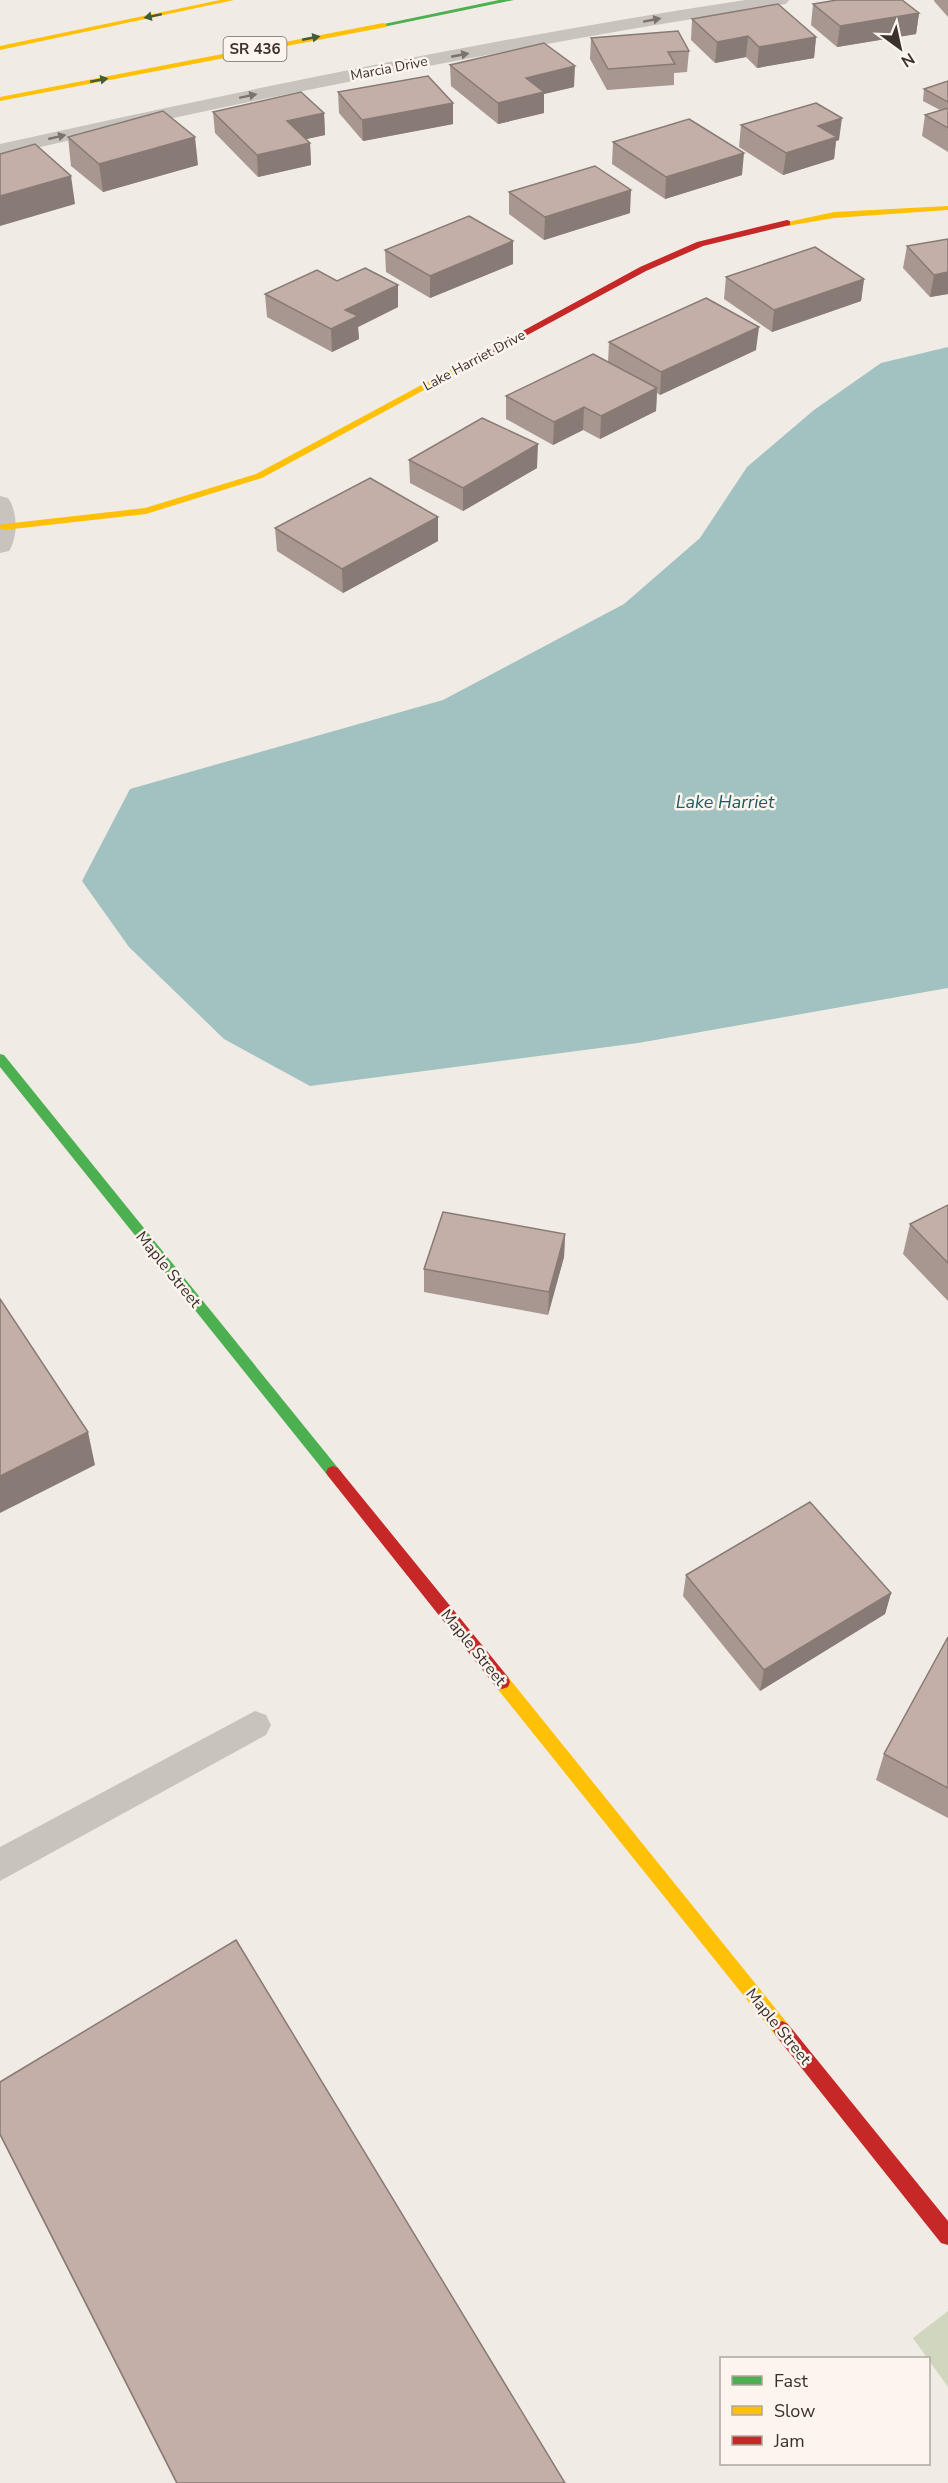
<svg xmlns="http://www.w3.org/2000/svg" width="948" height="2483" font-family="'Nunito Sans',sans-serif">
  <style>
    .green { fill: #d1d6bf }
    .water { fill: #a1c2c1 }
    .lines { fill: none; stroke-linecap: round; stroke-linejoin: round }
    .lane { fill: #c9c3be; fill-rule: evenodd }
    .street { fill: #c9c3be; fill-rule: evenodd }
    .fast { fill: #4caf50; fill-rule: evenodd }
    .slow { fill: #ffc107; fill-rule: evenodd }
    .jam { fill: #c62828; fill-rule: evenodd }
    .wall { fill: #a89690 }
    .shaded-wall { fill: #887a75 }
    .building { fill: #c3afa7; stroke: #887a75; stroke-width: 1.5 }
    .oneway { fill: #415c38 }
    .oneway2 { fill: #7b726d }
    .labels { text-anchor: middle; stroke-width: 5; stroke-linejoin: round; paint-order: stroke }
    .far-street-label { font-size: 14px; fill: #3b302b; stroke: #fbf5ee }
    .shield { fill: #fbf5ee; stroke: #756b66; stroke-width: 1.5 }
    .shield-label { font-size: 15px; font-weight: bold; fill: #3b302b }
    .street-label { font-size: 16px; fill: #3b302b; stroke: #fbf5ee }
    .water-label { font-size: 18px; font-style: italic; fill: #1f5a5e; stroke: #fbf5ee }
  </style>
  <rect width="100%" height="100%" fill="#f0ebe5"/>
  <path class="green" d="M 948,2311 L 948,2387 L 913,2338 Z"/>
  <path class="water" d="M 948,347 L 948,988 L 638,1043 L 310,1086 L 224,1039 L 129,947 L 82,881 L 130,789 L 443,700 L 624,604 L 700,538 L 747,467 L 814,410 L 881,363 Z"/>
  <g class="lines">
    <path class="lane" d="M 255,1711 L 266,1715 L 271,1725 L 266,1735 L 0,1881 L 0,1847 Z"/>
    <g class="street">
      <path d="M 745,0 L 789,0 L 786,4 L 780,5 C 518,45 259,98 0,156 L 0,144 C 247,89 495,38 745,0 Z"/>
      <path d="M 0,496 L 8,498 C 18,512 18,537 9,551 L 0,553 Z"/>
    </g>
    <g class="fast">
      <path d="M 499,0 L 514,0 L 383,27 L 379,25 Z"/>
      <path d="M 0,1054 L 4,1055 L 338,1468 L 340,1472 L 338,1476 L 333,1478 L 328,1476 L 0,1067 Z"/>
    </g>
    <g class="slow">
      <path d="M 220,0 L 234,0 L 0,50 L 0,46 Z"/>
      <path d="M 383,23 L 387,25 L 386,27 L 0,101 L 0,97 Z"/>
      <path d="M 948,206 L 948,210 L 834,218 L 787,226 L 783,223 L 834,212 Z"/>
      <path d="M 453,368 L 461,370 L 262,478 L 146,514 L 4,530 L 0,528 L 0,525 L 4,524 L 145,508 L 256,474 Z"/>
      <path d="M 502,1675 L 508,1677 L 788,2024 L 791,2030 L 788,2036 L 782,2039 L 776,2036 L 496,1687 L 494,1682 L 496,1677 Z"/>
    </g>
    <g class="jam">
      <path d="M 787,220 L 790,221 L 790,225 L 703,246 L 646,271 L 459,372 L 451,370 L 640,267 L 697,242 Z"/>
      <path d="M 333,1466 L 338,1468 L 508,1677 L 510,1682 L 508,1687 L 502,1689 L 496,1687 L 328,1476 L 326,1472 L 328,1468 Z"/>
      <path d="M 782,2021 L 788,2024 L 948,2221 L 948,2245 L 941,2243 L 776,2036 L 773,2030 L 776,2024 Z"/>
    </g>
  </g>
  <g class="wall">
    <path d="M 934,0 L 948,0 L 948,17 L 934,1 Z"/>
    <path d="M 813,4 L 919,13 L 916,34 L 837,47 L 811,25 Z"/>
    <path d="M 692,19 L 816,37 L 814,58 L 757,68 L 746,57 L 715,63 L 691,40 Z"/>
    <path d="M 591,38 L 689,51 L 687,72 L 674,73 L 674,85 L 607,90 L 590,59 Z"/>
    <path d="M 450,65 L 574,87 L 544,94 L 544,113 L 498,124 L 451,86 Z"/>
    <path d="M 948,81 L 948,152 L 922,136 L 925,115 L 940,110 L 923,101 L 924,89 Z"/>
    <path d="M 338,92 L 453,124 L 363,141 L 339,113 Z"/>
    <path d="M 213,112 L 324,113 L 325,135 L 306,139 L 310,143 L 311,165 L 258,177 L 215,133 Z"/>
    <path d="M 741,125 L 839,140 L 836,141 L 834,159 L 783,175 L 739,147 Z"/>
    <path d="M 68,137 L 198,165 L 103,192 L 71,166 Z"/>
    <path d="M 613,142 L 742,175 L 665,199 L 612,164 Z"/>
    <path d="M 509,192 L 630,213 L 544,240 L 509,214 Z"/>
    <path d="M 948,239 L 948,294 L 930,297 L 903,268 L 907,246 Z"/>
    <path d="M 385,250 L 513,264 L 430,298 L 386,272 Z"/>
    <path d="M 726,277 L 864,279 L 861,301 L 772,332 L 724,299 Z"/>
    <path d="M 265,294 L 398,307 L 358,327 L 359,339 L 332,352 L 267,317 Z"/>
    <path d="M 609,342 L 756,350 L 660,395 L 657,393 L 656,411 L 600,439 L 583,430 L 553,445 L 506,419 L 506,396 L 608,362 Z"/>
    <path d="M 409,460 L 537,468 L 463,511 L 410,483 Z"/>
    <path d="M 275,528 L 438,541 L 343,593 L 277,551 Z"/>
    <path d="M 948,1205 L 948,1301 L 903,1254 L 910,1224 Z"/>
    <path d="M 565,1234 L 564,1257 L 548,1315 L 424,1292 L 424,1269 Z"/>
    <path d="M 686,1575 L 891,1593 L 885,1614 L 760,1691 L 683,1596 Z"/>
    <path d="M 948,1637 L 948,1818 L 876,1780 L 884,1754 Z"/>
    <path d="M 0,2082 L 565,2483 L 176,2483 L 0,2136 Z"/>
  </g>
  <g class="shaded-wall">
    <path d="M 919,13 L 916,34 L 837,47 L 840,26 Z"/>
    <path d="M 748,36 L 746,57 L 715,63 L 717,42 Z"/>
    <path d="M 816,37 L 814,58 L 757,68 L 759,47 Z"/>
    <path d="M 575,66 L 574,87 L 544,94 L 544,113 L 498,124 L 498,103 L 526,78 Z"/>
    <path d="M 453,103 L 453,124 L 363,141 L 362,120 Z"/>
    <path d="M 324,113 L 325,135 L 289,143 L 287,121 Z"/>
    <path d="M 842,118 L 839,140 L 836,141 L 834,159 L 783,175 L 786,153 L 818,126 Z"/>
    <path d="M 195,137 L 198,165 L 103,192 L 99,164 Z"/>
    <path d="M 310,143 L 311,165 L 258,177 L 257,155 Z"/>
    <path d="M 744,153 L 742,175 L 665,199 L 666,177 Z"/>
    <path d="M 71,176 L 75,204 L 0,226 L 0,196 Z"/>
    <path d="M 631,190 L 630,213 L 544,240 L 545,217 Z"/>
    <path d="M 513,241 L 513,264 L 430,298 L 430,276 Z"/>
    <path d="M 948,272 L 948,294 L 930,297 L 934,275 Z"/>
    <path d="M 864,279 L 861,301 L 772,332 L 774,310 Z"/>
    <path d="M 398,285 L 398,307 L 358,327 L 359,339 L 332,352 L 331,329 L 345,310 Z"/>
    <path d="M 759,327 L 756,350 L 660,395 L 661,372 Z"/>
    <path d="M 657,388 L 656,411 L 600,439 L 601,416 Z"/>
    <path d="M 584,407 L 583,430 L 553,445 L 554,422 Z"/>
    <path d="M 538,444 L 537,468 L 463,511 L 463,488 Z"/>
    <path d="M 438,517 L 438,541 L 343,593 L 342,569 Z"/>
    <path d="M 565,1234 L 564,1257 L 548,1315 L 549,1292 Z"/>
    <path d="M 88,1432 L 95,1465 L 0,1513 L 0,1476 Z"/>
    <path d="M 891,1593 L 885,1614 L 760,1691 L 764,1670 Z"/>
  </g>
  <g class="building">
    <path d="M 837,0 L 902,0 L 919,13 L 840,26 L 813,4 Z"/>
    <path d="M 778,4 L 816,37 L 759,47 L 748,36 L 717,42 L 692,19 Z"/>
    <path d="M 678,31 L 689,51 L 668,52 L 675,64 L 608,69 L 591,38 Z"/>
    <path d="M 544,43 L 575,66 L 526,78 L 544,92 L 498,103 L 450,65 Z"/>
    <path d="M 428,76 L 453,103 L 362,120 L 338,92 Z"/>
    <path d="M 948,81 L 948,102 L 924,89 Z"/>
    <path d="M 301,92 L 324,113 L 287,121 L 310,143 L 257,155 L 213,112 Z"/>
    <path d="M 816,103 L 842,118 L 818,126 L 837,137 L 786,153 L 741,125 Z"/>
    <path d="M 948,108 L 948,128 L 925,115 Z"/>
    <path d="M 163,111 L 195,137 L 99,164 L 68,137 Z"/>
    <path d="M 689,119 L 744,153 L 666,177 L 613,142 Z"/>
    <path d="M 35,144 L 71,176 L 0,196 L 0,154 Z"/>
    <path d="M 595,166 L 631,190 L 545,217 L 509,192 Z"/>
    <path d="M 469,216 L 513,241 L 430,276 L 385,250 Z"/>
    <path d="M 948,239 L 948,272 L 934,275 L 907,246 Z"/>
    <path d="M 815,247 L 864,279 L 774,310 L 726,277 Z"/>
    <path d="M 365,268 L 398,285 L 345,310 L 358,316 L 331,329 L 265,294 L 317,270 L 337,281 Z"/>
    <path d="M 706,298 L 759,327 L 661,372 L 609,342 Z"/>
    <path d="M 593,354 L 657,388 L 601,416 L 584,407 L 554,422 L 506,396 Z"/>
    <path d="M 482,418 L 538,444 L 463,488 L 409,460 Z"/>
    <path d="M 370,478 L 438,517 L 342,569 L 275,528 Z"/>
    <path d="M 948,1205 L 948,1263 L 910,1224 Z"/>
    <path d="M 443,1212 L 565,1234 L 549,1292 L 424,1269 Z"/>
    <path d="M 0,1299 L 88,1432 L 0,1476 Z"/>
    <path d="M 810,1502 L 891,1593 L 764,1670 L 686,1575 Z"/>
    <path d="M 948,1637 L 948,1788 L 884,1754 Z"/>
    <path d="M 236,1940 L 565,2483 L 177,2483 L 0,2134 L 0,2082 Z"/>
  </g>
  <defs><path id="oneway-solid" d="M-6-.8H1V-3.2L6.5 0L1 3.2V.8H-6Z" transform="scale(1.5)"/></defs>
  <g class="oneway">
    <use href="#oneway-solid" transform="translate(153 16) rotate(168)"/>
    <use href="#oneway-solid" transform="translate(311 38) rotate(-11)"/>
    <use href="#oneway-solid" transform="translate(99 80) rotate(-11)"/>
  </g>
  <g class="oneway2">
    <use href="#oneway-solid" transform="translate(652 20) rotate(-10)"/>
    <use href="#oneway-solid" transform="translate(460 55) rotate(-11)"/>
    <use href="#oneway-solid" transform="translate(248 96) rotate(-12)"/>
    <use href="#oneway-solid" transform="translate(57 137) rotate(-13)"/>
  </g>
  <g class="labels">
    <g class="far-street-label">
      <text transform="translate(389 68) rotate(-11)" y="5">Marcia Drive</text>
      <text transform="translate(474 360) rotate(-28)" y="5">Lake Harriet Drive</text>
    </g>
    <rect class="shield" x="223.5" y="37" width="63" height="24" rx="4.5"/>
    <g class="shield-label">
      <text x="255" y="54">SR 436</text>
    </g>
    <g class="street-label">
      <text transform="translate(169 1269) rotate(51)" y="6">Maple Street</text>
      <text transform="translate(474 1647) rotate(51)" y="6">Maple Street</text>
      <text transform="translate(779 2026) rotate(51)" y="6">Maple Street</text>
    </g>
    <g class="water-label">
      <text x="725" y="808">Lake Harriet</text>
    </g>
  </g>
  <rect x="720" y="2357" width="210" height="108" fill="#fbf5ee" stroke="#aea6a0" stroke-width="1.5"/>
  <rect x="732" y="2376" width="30" height="9" fill="#4caf50" stroke="#aea6a0" stroke-width="1.5"/>
  <text x="774" y="2387" font-size="18" fill="#3b302b">Fast</text>
  <rect x="732" y="2406" width="30" height="9" fill="#ffc107" stroke="#aea6a0" stroke-width="1.5"/>
  <text x="774" y="2417" font-size="18" fill="#3b302b">Slow</text>
  <rect x="732" y="2436" width="30" height="9" fill="#c62828" stroke="#aea6a0" stroke-width="1.5"/>
  <text x="774" y="2447" font-size="18" fill="#3b302b">Jam</text>
  <g transform="translate(900 48) rotate(147)" stroke="#fbf5ee" stroke-width="4.5" paint-order="stroke">
  <path d="M0-4.5L10 22L0 15L-10 22Z" fill="#3b302b"/>
  <text y="-9" font-size="16" font-weight="bold" text-anchor="middle" fill="#3b302b">N</text>
  </g>
</svg>
